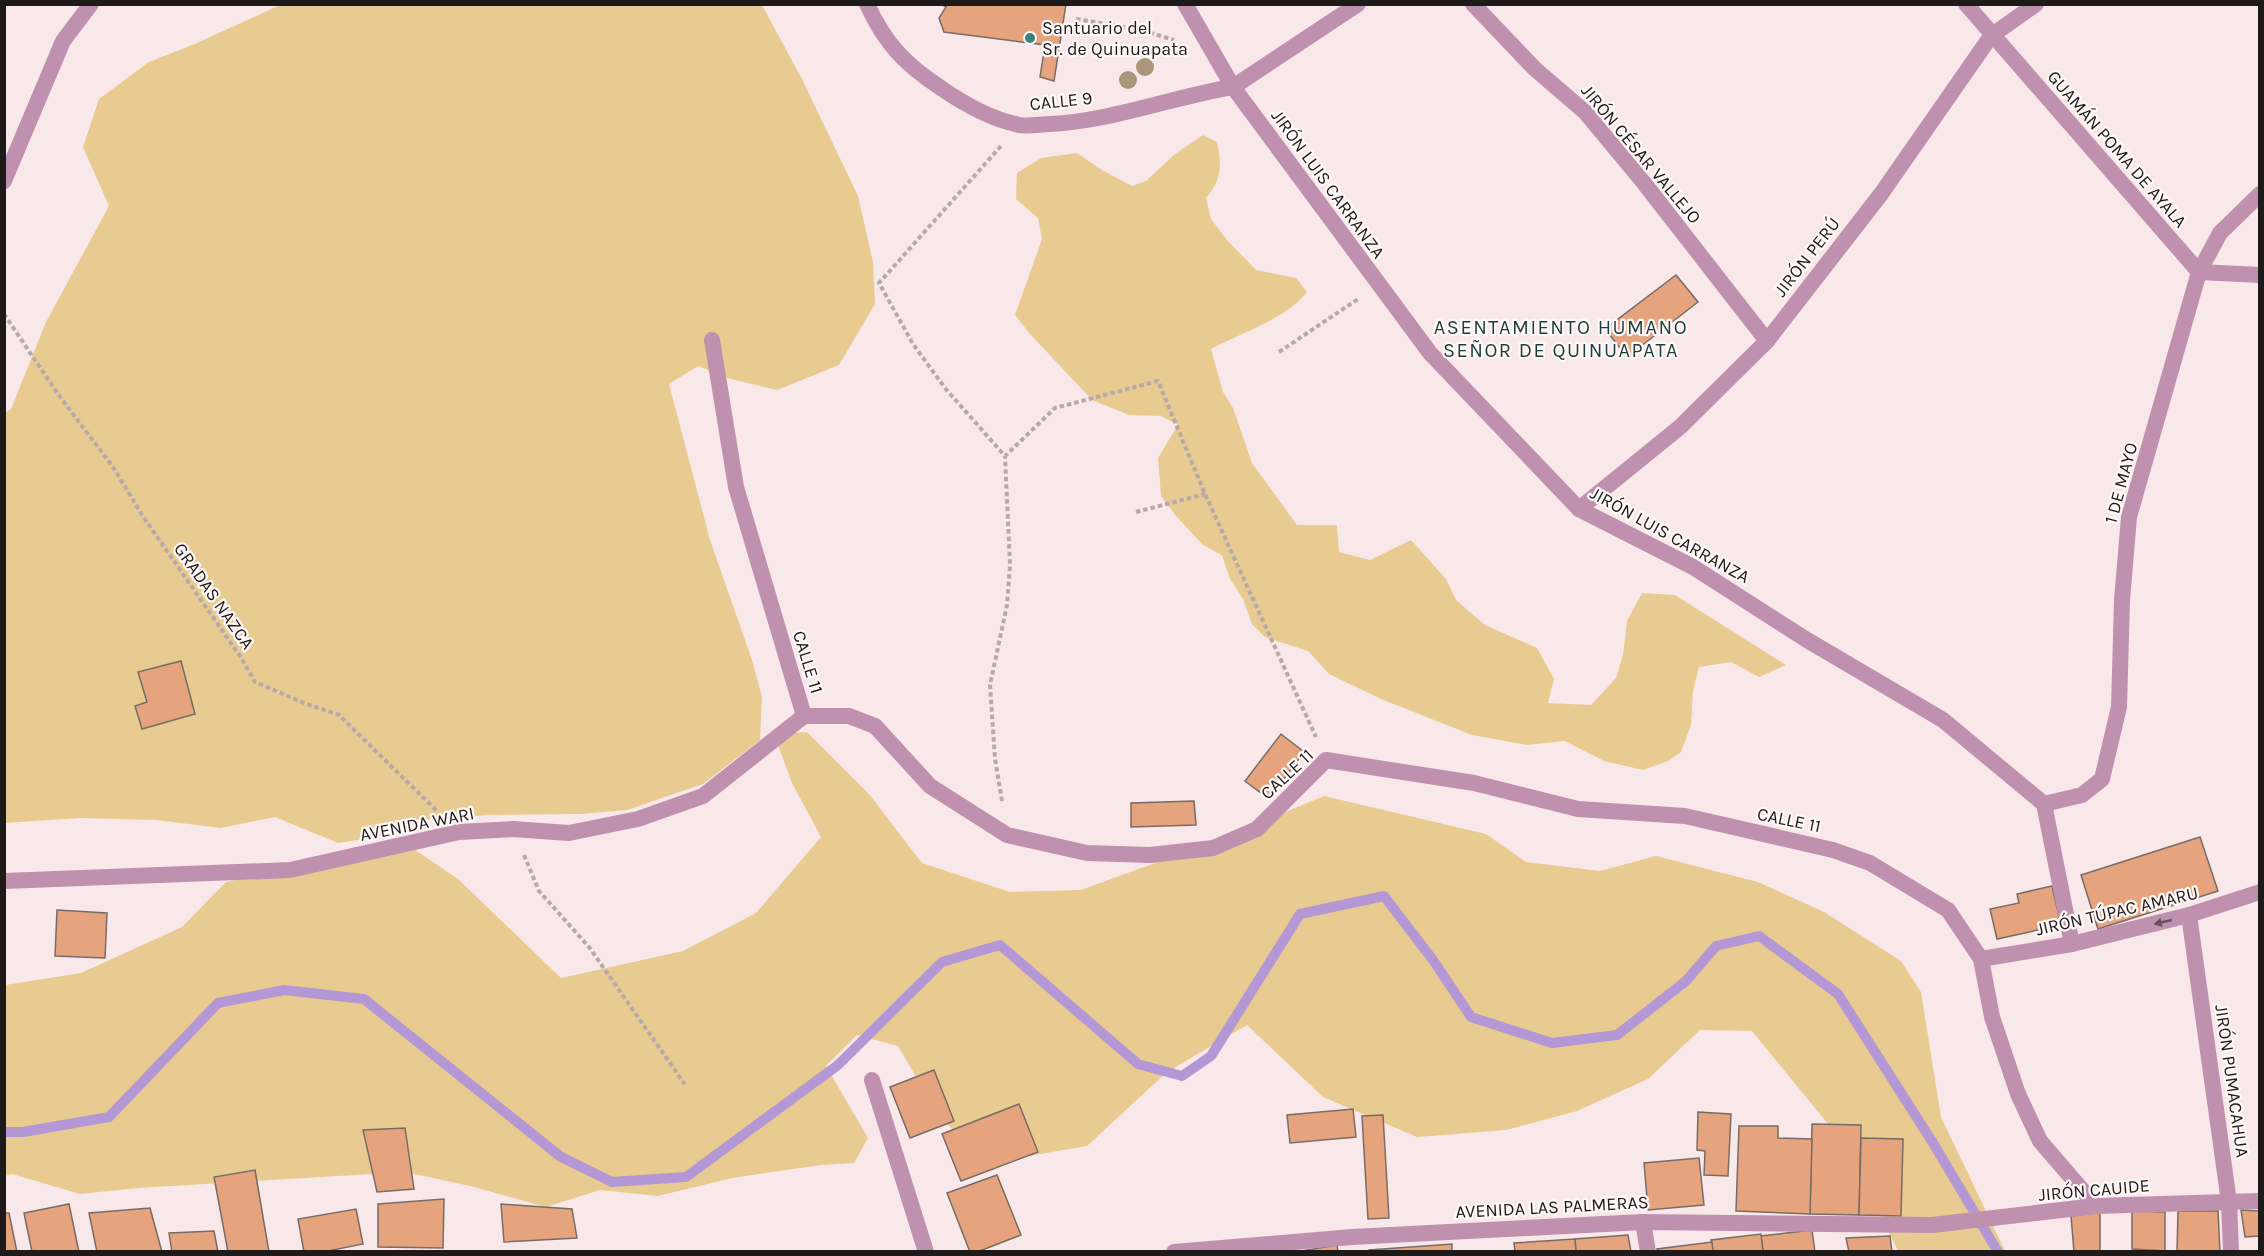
<svg xmlns="http://www.w3.org/2000/svg" width="2264" height="1256" font-family="Karla,sans-serif">
  <style>
    .green { fill: #e8cb90 }
    .lines { fill: none; stroke-linecap: round; stroke-linejoin: round }
    .stream { stroke: #b497d5; stroke-width: 10 }
    .building { fill: #e5a37e; stroke: #786c66; stroke-width: 1.5 }
    .path { stroke: #b7a9aa; stroke-width: 4; stroke-dasharray: 4.5 3; stroke-linecap: butt }
    .minor { stroke: #bf91af; stroke-width: 16 }
    .tertiary { stroke: #bf91af; stroke-width: 16 }
    .tree { fill: #aa967a }
    .oneway { fill: #67505d }
    .poi-dot { fill: #3c837e; stroke: #fff8f8; stroke-width: 2 }
    .labels { text-anchor: middle; stroke-width: 4.5; stroke-linejoin: round; paint-order: stroke }
    .poi-label { font-size: 18px; fill: #1f1a1a; stroke: #fff8f8; text-anchor: start }
    .street-label { font-size: 18px; fill: #1f1a1a; stroke: #fff8f8 }
    .neighbourhood-label { font-size: 20px; letter-spacing: 1.5px; fill: #1c3e3b; stroke: #fff8f8 }
  </style>
  <rect width="100%" height="100%" fill="#f9e8e9"/>
  <g class="green">
    <path d="M 280,5 L 762,5 L 802,79 L 858,196 L 873,262 L 875,304 L 839,365 L 777,390 L 731,379 L 698,366 L 669,384 L 710,540 L 752,660 L 762,697 L 760,740 L 703,784 L 627,810 L 580,814 L 488,815 L 403,821 L 384,836 L 338,843 L 275,817 L 221,828 L 156,820 L 80,818 L 5,823 L 5,413 L 11,409 L 46,322 L 109,206 L 83,147 L 99,99 L 149,62 L 197,43 Z"/>
    <path d="M 1203,135 L 1217,142 C 1222,164 1222,180 1206,198 L 1211,219 L 1227,240 L 1256,270 L 1296,278 L 1307,292 C 1286,319 1241,333 1211,349 L 1223,392 L 1233,408 L 1252,463 L 1297,525 L 1337,525 L 1339,552 L 1370,560 L 1411,540 L 1446,579 L 1456,600 L 1485,625 L 1537,648 L 1554,679 L 1548,703 L 1591,705 L 1616,678 L 1623,655 L 1627,621 L 1642,593 L 1675,595 L 1786,665 L 1759,677 L 1731,662 L 1699,667 L 1693,691 L 1691,725 L 1681,752 L 1668,761 L 1643,770 L 1604,761 L 1565,741 L 1527,745 L 1472,735 L 1381,699 L 1329,674 L 1308,651 L 1265,637 L 1252,624 L 1243,599 L 1230,579 L 1222,555 L 1203,545 L 1176,516 L 1161,496 L 1158,458 L 1178,425 L 1161,416 L 1129,415 L 1092,400 L 1030,334 L 1015,315 L 1042,239 L 1038,218 L 1016,199 L 1017,173 L 1041,158 L 1077,153 L 1102,170 L 1132,186 L 1146,181 L 1175,154 Z"/>
    <path d="M 807,732 L 869,794 L 922,863 L 1010,892 L 1081,890 L 1218,840 L 1324,796 L 1486,834 L 1526,862 L 1600,871 L 1656,856 L 1758,882 L 1824,912 L 1901,961 L 1921,992 L 1941,1117 L 2005,1251 L 1898,1251 L 1845,1145 L 1752,1031 L 1700,1030 L 1648,1079 L 1577,1111 L 1506,1130 L 1417,1137 L 1323,1097 L 1247,1025 L 1167,1072 L 1087,1146 L 1029,1156 L 973,1154 L 935,1109 L 898,1046 L 857,1035 L 826,1066 L 868,1138 L 854,1163 L 821,1165 L 732,1178 L 658,1196 L 600,1190 L 546,1207 L 470,1186 L 405,1172 L 138,1188 L 80,1194 L 12,1174 L 5,1176 L 5,985 L 81,973 L 182,927 L 226,882 L 369,853 L 399,839 L 458,879 L 561,978 L 683,951 L 756,913 L 821,837 L 792,783 L 774,734 Z"/>
  </g>
  <g class="lines">
    <path class="stream" d="M 4,1132 L 23,1132 L 109,1117 L 218,1003 L 284,990 L 364,999 L 561,1157 L 612,1182 L 686,1177 L 838,1065 L 942,962 L 1000,945 L 1138,1064 L 1182,1076 L 1211,1056 L 1300,914 L 1384,896 L 1433,960 L 1471,1017 L 1552,1043 L 1617,1035 L 1686,981 L 1716,946 L 1759,936 L 1838,994 L 1933,1143 L 1998,1252"/>
  </g>
  <g class="building">
    <path d="M 941,4 L 1066,4 L 1054,81 L 1040,77 L 1045,45 L 944,32 L 939,18 L 946,7 Z"/>
    <path d="M 1676,275 L 1698,302 L 1627,357 L 1605,329 Z"/>
    <path d="M 181,661 L 195,714 L 142,729 L 135,706 L 147,702 L 138,672 Z"/>
    <path d="M 1281,734 L 1304,752 L 1269,799 L 1245,781 Z"/>
    <path d="M 1194,801 L 1196,825 L 1131,827 L 1131,803 Z"/>
    <path d="M 2200,837 L 2218,891 L 2098,929 L 2081,875 Z"/>
    <path d="M 2052,886 L 2061,925 L 1997,939 L 1990,909 L 2019,903 L 2017,894 Z"/>
    <path d="M 57,910 L 107,913 L 105,958 L 55,956 Z"/>
    <path d="M 934,1070 L 954,1121 L 910,1138 L 890,1087 Z"/>
    <path d="M 1019,1104 L 1038,1152 L 961,1181 L 942,1134 Z"/>
    <path d="M 1353,1109 L 1356,1137 L 1290,1143 L 1287,1115 Z"/>
    <path d="M 1698,1112 L 1731,1114 L 1728,1176 L 1704,1175 L 1705,1151 L 1697,1150 Z"/>
    <path d="M 1383,1115 L 1389,1218 L 1368,1219 L 1362,1116 Z"/>
    <path d="M 1812,1124 L 1861,1125 L 1859,1215 L 1810,1214 Z"/>
    <path d="M 1739,1126 L 1778,1126 L 1778,1138 L 1812,1139 L 1810,1214 L 1736,1211 Z"/>
    <path d="M 405,1128 L 414,1189 L 377,1192 L 363,1130 Z"/>
    <path d="M 1861,1138 L 1903,1139 L 1901,1216 L 1859,1215 Z"/>
    <path d="M 1699,1158 L 1704,1205 L 1648,1210 L 1644,1163 Z"/>
    <path d="M 255,1170 L 269,1252 L 228,1252 L 214,1177 Z"/>
    <path d="M 997,1175 L 1021,1235 L 977,1252 L 970,1252 L 947,1193 Z"/>
    <path d="M 444,1199 L 443,1248 L 378,1247 L 378,1204 Z"/>
    <path d="M 69,1204 L 79,1252 L 32,1252 L 24,1213 Z"/>
    <path d="M 501,1204 L 572,1209 L 577,1238 L 504,1242 Z"/>
    <path d="M 150,1208 L 162,1252 L 97,1252 L 89,1213 Z"/>
    <path d="M 356,1209 L 363,1244 L 323,1252 L 304,1252 L 298,1219 Z"/>
    <path d="M 2241,1210 L 2260,1211 L 2260,1236 L 2245,1237 Z"/>
    <path d="M 2132,1211 L 2165,1212 L 2165,1251 L 2132,1249 Z"/>
    <path d="M 2178,1211 L 2218,1211 L 2220,1252 L 2177,1252 Z"/>
    <path d="M 2100,1212 L 2100,1252 L 2074,1252 L 2071,1216 Z"/>
    <path d="M 4,1213 L 9,1213 L 17,1252 L 4,1252 Z"/>
    <path d="M 1812,1230 L 1815,1252 L 1763,1252 L 1761,1236 Z"/>
    <path d="M 214,1231 L 218,1252 L 172,1252 L 169,1233 Z"/>
    <path d="M 1761,1234 L 1763,1252 L 1713,1252 L 1711,1240 Z"/>
    <path d="M 1628,1235 L 1631,1252 L 1576,1252 L 1575,1239 Z"/>
    <path d="M 1890,1236 L 1892,1252 L 1849,1252 L 1846,1238 Z"/>
    <path d="M 1575,1239 L 1576,1252 L 1515,1252 L 1514,1243 Z"/>
    <path d="M 1712,1242 L 1713,1252 L 1658,1252 L 1657,1249 Z"/>
    <path d="M 1452,1244 L 1452,1252 L 1369,1252 L 1369,1250 Z"/>
    <path d="M 1337,1245 L 1338,1252 L 1295,1252 Z"/>
  </g>
  <g class="lines">
    <g class="path">
      <path d="M 1076,19 L 1141,30 L 1174,40"/>
      <path d="M 1001,146 L 879,283 L 913,344 L 945,388 L 1005,456 L 1055,408 L 1158,381 L 1205,494 L 1316,737"/>
      <path d="M 4,314 L 60,397 L 113,467 L 142,515 L 242,659 L 255,682 L 304,703 L 339,715 L 437,811"/>
      <path d="M 1279,352 L 1358,299"/>
      <path d="M 1136,512 L 1205,494"/>
      <path d="M 1002,801 L 995,759 L 990,685 L 1007,605 L 1010,565 L 1005,456"/>
      <path d="M 524,855 L 539,891 L 589,947 L 686,1086"/>
    </g>
    <g class="minor">
      <path d="M 867,4 C 885,44 906,65 941,88 C 964,104 991,119 1019,125 C 1028,127 1041,124 1050,124 C 1113,121 1172,97 1233,87 L 1430,353 L 1579,509 L 1693,567 L 1807,640 L 1943,720 L 2044,804 L 2072,944"/>
      <path d="M 1473,4 L 1535,69 L 1585,112 L 1644,183 L 1767,341"/>
      <path d="M 1966,4 L 2199,272 L 2260,275"/>
      <path d="M 4,181 L 63,41 L 91,4"/>
      <path d="M 712,340 L 736,487 L 804,716 L 849,716 L 875,726 L 930,786 L 1007,835 L 1087,853 L 1150,855 L 1213,848 L 1257,829 L 1326,760 L 1474,783 L 1578,809 L 1685,816 L 1833,850 L 1870,863 L 1948,910 L 1981,959 L 1992,1017 L 2018,1094 L 2040,1141 L 2096,1206"/>
      <path d="M 1579,509 L 1680,427 L 1767,341 L 1881,194 L 1991,36 L 2036,4"/>
      <path d="M 2044,804 L 2082,795 L 2102,779 L 2119,707 L 2122,600 L 2129,517 L 2199,272 L 2220,233 L 2260,194"/>
      <path d="M 4,881 L 290,870 L 459,832 L 513,829 L 569,833 L 638,819 L 703,796 L 804,716"/>
      <path d="M 2189,915 L 2229,1202 L 2231,1252"/>
      <path d="M 1981,959 L 2072,944 L 2189,915 L 2260,892"/>
      <path d="M 872,1080 L 926,1252"/>
      <path d="M 1643,1222 L 1648,1252"/>
      <path d="M 1174,1252 L 1352,1237 L 1643,1222 L 1932,1225 L 2096,1206 L 2260,1201"/>
    </g>
    <path class="tertiary" d="M 1185,4 L 1233,87 L 1358,4"/>
  </g>
  <g class="tree">
    <circle cx="1145" cy="67" r="9"/>
    <circle cx="1128" cy="80" r="9"/>
  </g>
  <defs><path id="oneway-solid" d="M-6-.8H1V-3.2L6.5 0L1 3.2V.8H-6Z" transform="scale(1.5)"/></defs>
  <use class="oneway" href="#oneway-solid" transform="translate(2163 922) rotate(167)"/>
  <circle class="poi-dot" cx="1030" cy="38" r="6"/>
  <g class="labels">
    <g class="poi-label">
      <text x="1042" y="34">Santuario del<tspan x="1042" dy="21">Sr. de Quinuapata</tspan></text>
    </g>
    <g class="street-label">
      <text transform="translate(1061 101) rotate(-6)" y="6">CALLE 9</text>
      <text transform="translate(2117 149) rotate(49)" y="6">GUAMÁN POMA DE AYALA</text>
      <text transform="translate(1641 154) rotate(50)" y="6">JIRÓN CÉSAR VALLEJO</text>
      <text transform="translate(1328 184) rotate(54)" y="6">JIRÓN LUIS CARRANZA</text>
      <text transform="translate(1807 257) rotate(-52)" y="6">JIRÓN PERÚ</text>
      <text transform="translate(2121 483) rotate(-75)" y="6">1 DE MAYO</text>
      <text transform="translate(1670 535) rotate(29)" y="6">JIRÓN LUIS CARRANZA</text>
      <text transform="translate(214 596) rotate(55)" y="6">GRADAS NAZCA</text>
      <text transform="translate(808 662) rotate(73)" y="6">CALLE 11</text>
      <text transform="translate(1287 774) rotate(-43)" y="6">CALLE 11</text>
      <text transform="translate(1789 820) rotate(12)" y="6">CALLE 11</text>
      <text transform="translate(417 824) rotate(-11)" y="6">AVENIDA WARI</text>
      <text transform="translate(2117 911) rotate(-13)" y="6">JIRÓN TÚPAC AMARU</text>
      <text transform="translate(2232 1081) rotate(82)" y="6">JIRÓN PUMACAHUA</text>
      <text transform="translate(2094 1190) rotate(-5)" y="6">JIRÓN CAUIDE</text>
      <text transform="translate(1552 1207) rotate(-3)" y="6">AVENIDA LAS PALMERAS</text>
    </g>
    <g class="neighbourhood-label">
      <text x="1561" y="334">ASENTAMIENTO HUMANO<tspan x="1561" dy="23">SEÑOR DE QUINUAPATA</tspan></text>
    </g>
  </g>
  <rect width="2264" height="1256" fill="none" stroke="#1f1a1a" stroke-width="12"/>
</svg>
